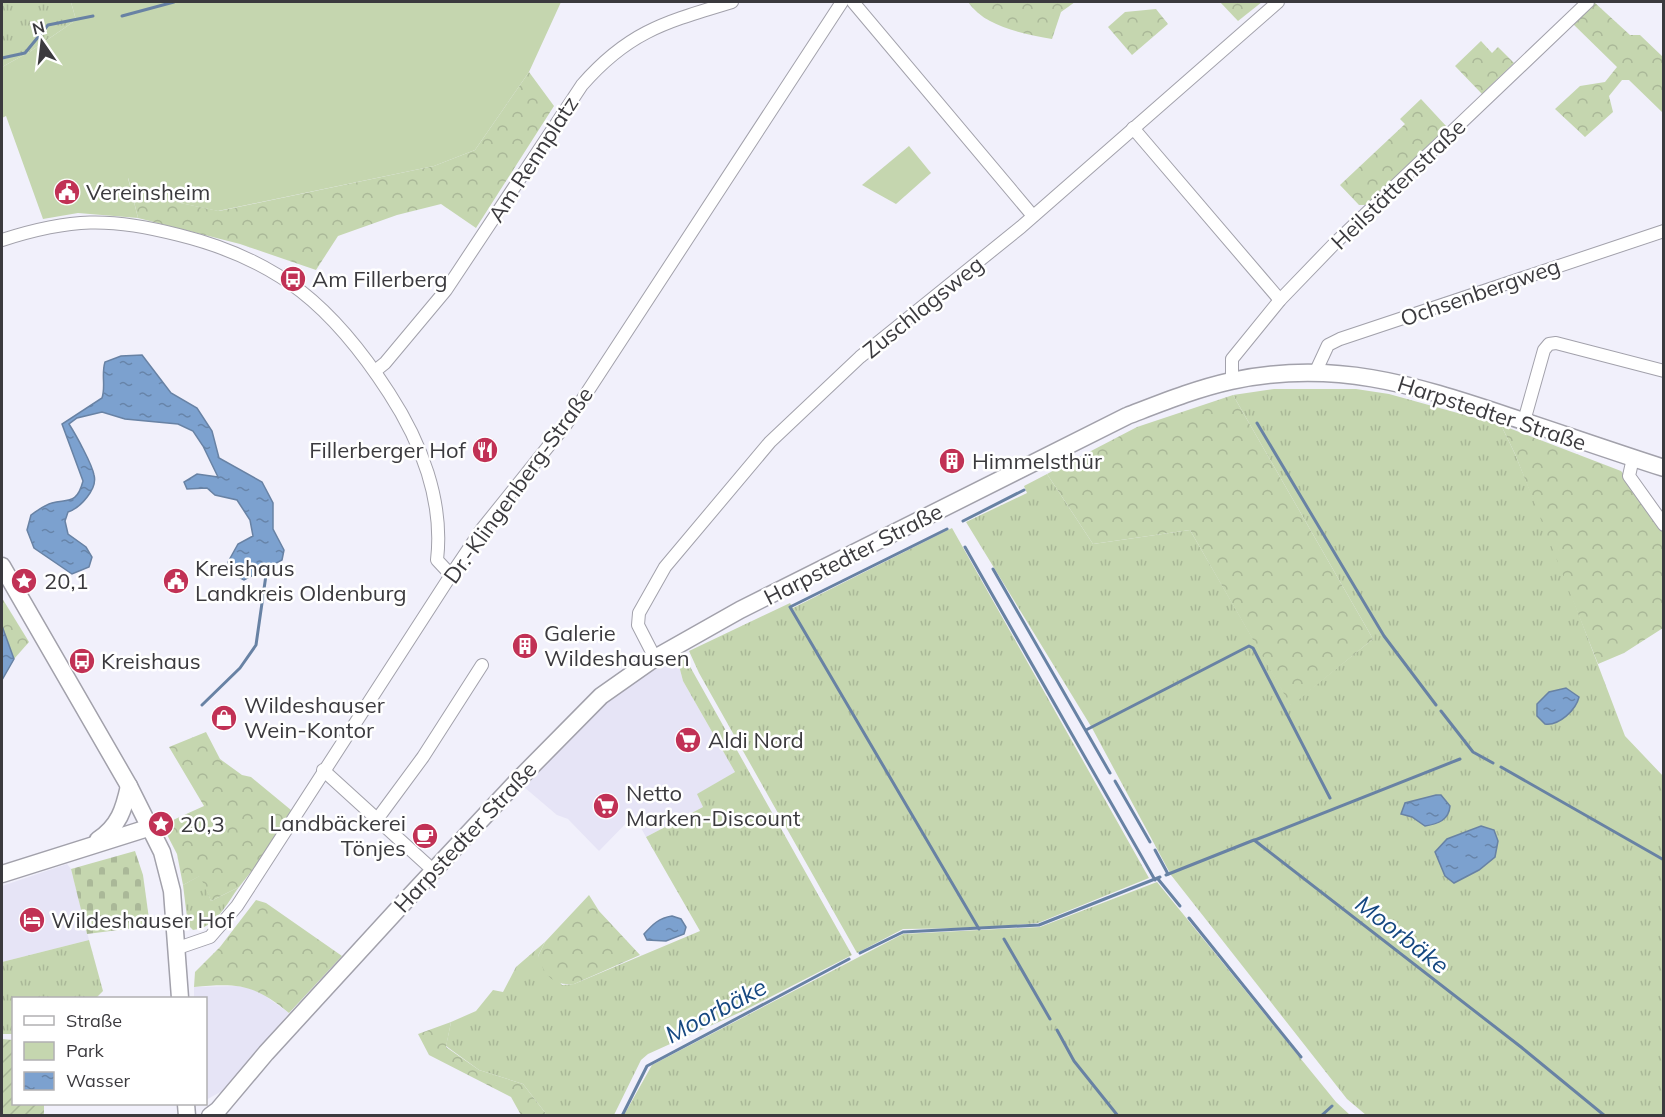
<svg xmlns="http://www.w3.org/2000/svg" width="1665" height="1117" font-family="Mulish,sans-serif">
  <style>
    .built { fill: #e6e4f6 }
    .grass { fill: url(#grass-tufts) }
    .forest { fill: url(#forest-crowns) }
    .cemetery { fill: url(#cemetery-stones) }
    .park { fill: #c5d6af }
    .garden { fill: url(#garden-furrows) }
    .water { fill: url(#water-ripples); stroke: #6882a4; stroke-width: 1.5 }
    .lines { fill: none; stroke-linecap: round; stroke-linejoin: round }
    .stream { stroke: #6882a4; stroke-width: 3 }
    .street-casing { stroke: #a2a1ab; stroke-width: 14 }
    .secondary-casing { stroke: #a2a1ab; stroke-width: 19 }
    .street { stroke: #fff; stroke-width: 12 }
    .secondary { stroke: #fff; stroke-width: 16 }
    .labels { text-anchor: middle; stroke-width: 5; stroke-linejoin: round; paint-order: stroke }
    .street-label { font-size: 22px; fill: #3b3a3e; stroke: #fff }
    .poi-label { font-size: 22px; fill: #3b3a3e; stroke: #fff; text-anchor: start }
    .water-label { font-size: 24px; font-style: italic; fill: #164881; stroke: #fff }
  </style>
  <defs>
    <pattern id="grass-tufts" width="24" height="20" patternUnits="userSpaceOnUse" patternTransform="scale(1.5)"><rect width="24" height="20" fill="#c5d6af"/><path d="M3 7l-1-3M5 7V3M7 7l1-3M15 17l-1-3M17 17v-4M19 17l1-3" fill="none" stroke="#aab898"/></pattern>
    <pattern id="forest-crowns" width="20" height="18" patternUnits="userSpaceOnUse" patternTransform="scale(1.5)"><rect width="20" height="18" fill="#c5d6af"/><path d="M2 6a3 3 0 1 1 6 0M12 15a3 3 0 1 1 6 0" fill="none" stroke="#aab898"/></pattern>
    <pattern id="cemetery-stones" width="16" height="16" patternUnits="userSpaceOnUse" patternTransform="scale(1.5)"><rect width="16" height="16" fill="#c5d6af"/><path d="M2 7V4a2 2 0 0 1 4 0v3zM10 15v-3a2 2 0 0 1 4 0v3z" fill="#aab898"/></pattern>
    <pattern id="garden-furrows" width="10" height="10" patternUnits="userSpaceOnUse" patternTransform="scale(1.5)"><rect width="10" height="10" fill="#c5d6af"/><path d="M-1 1l2-2M0 10L10 0M9 11l2-2" fill="none" stroke="#aab898"/></pattern>
    <pattern id="water-ripples" width="26" height="14" patternUnits="userSpaceOnUse" patternTransform="scale(1.5)"><rect width="26" height="14" fill="#7ca1cf"/><path d="M2 4q2-2 4 0t4 0M15 11q2-2 4 0t4 0" fill="none" stroke="#6784a9"/></pattern>
  </defs>
  <rect width="100%" height="100%" fill="#f1f0fb"/>
  <g class="built">
    <path d="M 676,654 L 683,681 L 735,772 L 698,794 L 703,807 L 646,837 L 634,815 L 599,851 L 568,819 L 557,815 L 524,787 L 593,713 L 640,677 Z"/>
    <path d="M 67,864 L 71,869 L 89,940 L 2,962 L 2,886 Z"/>
    <path d="M 238,986 L 257,990 L 289,1013 L 222,1091 L 206,1100 L 206,998 L 194,998 L 194,987 Z"/>
  </g>
  <g class="grass">
    <path d="M 2,2 L 71,2 L 76,20 L 31,51 L 2,67 Z"/>
    <path d="M 1274,389 L 1356,389 L 1389,394 L 1501,425 L 1515,454 L 1554,549 L 1625,736 L 1663,776 L 1663,1115 L 1366,1115 L 1347,1099 L 1171,875 L 1092,728 L 966,522 L 1027,493 L 1024,486 L 1047,474 L 1093,544 L 1190,530 L 1291,705 L 1373,639 L 1233,395 Z"/>
    <path d="M 952,528 L 1149,878 L 1038,923 L 981,928 L 903,929 L 857,953 L 699,673 L 689,651 L 790,603 L 793,608 Z"/>
    <path d="M 676,654 L 688,663 L 852,955 L 743,1011 L 648,1054 L 641,1060 L 614,1115 L 547,1115 L 523,1084 L 479,1070 L 446,1046 L 451,1022 L 476,1011 L 493,990 L 503,992 L 516,967 L 545,942 L 538,956 L 562,985 L 574,984 L 700,931 L 646,837 L 703,807 L 697,794 L 735,772 L 683,681 Z"/>
    <path d="M 201,875 L 211,901 L 239,887 C 227,903 216,928 193,930 L 188,925 L 183,885 Z"/>
    <path d="M 1157,882 L 1336,1102 L 1350,1115 L 624,1115 L 652,1065 L 903,934 L 1040,927 Z"/>
    <path d="M 89,940 L 103,991 L 96,998 L 14,998 L 13,1034 L 2,1034 L 2,962 Z"/>
  </g>
  <g class="forest">
    <path d="M 968,2 L 1075,2 L 1061,12 L 1052,39 C 1024,34 985,27 968,2 Z"/>
    <path d="M 1220,2 L 1262,2 L 1238,21 Z"/>
    <path d="M 1594,2 L 1630,35 L 1640,35 L 1663,57 L 1663,113 L 1629,80 L 1622,80 L 1609,96 L 1613,112 L 1585,137 L 1555,109 L 1580,86 L 1605,82 L 1617,67 L 1572,23 Z"/>
    <path d="M 1156,9 L 1168,24 L 1132,55 L 1108,27 L 1125,12 Z"/>
    <path d="M 1481,41 L 1492,53 L 1498,47 L 1514,63 L 1482,94 L 1455,66 Z"/>
    <path d="M 529,72 L 554,106 L 476,228 L 441,204 L 397,215 L 338,236 L 316,270 L 240,244 L 138,218 L 128,177 L 166,200 L 219,211 L 434,166 L 475,150 Z"/>
    <path d="M 1421,99 L 1447,127 L 1366,205 L 1359,205 L 1340,185 L 1405,124 L 1400,119 Z"/>
    <path d="M 1233,395 L 1373,639 L 1291,706 L 1190,530 L 1093,544 L 1047,474 L 1137,427 Z"/>
    <path d="M 1501,425 L 1621,471 L 1627,478 L 1663,532 L 1663,628 L 1624,653 L 1598,664 L 1515,454 Z"/>
    <path d="M 2,598 L 29,642 L 14,659 L 2,626 Z"/>
    <path d="M 206,732 L 220,759 L 242,775 L 251,777 L 291,810 L 262,858 L 239,887 L 211,901 L 200,876 L 183,885 L 177,854 L 162,825 L 204,806 L 169,747 Z"/>
    <path d="M 589,895 L 599,911 L 640,955 L 574,984 C 552,986 544,974 538,956 L 545,942 Z"/>
    <path d="M 256,900 L 266,903 L 342,956 L 289,1013 C 254,984 238,983 194,987 L 195,972 L 220,947 Z"/>
    <path d="M 451,1022 L 446,1047 L 479,1070 L 523,1084 L 547,1115 L 521,1115 L 511,1097 L 429,1055 L 418,1034 Z"/>
  </g>
  <path class="cemetery" d="M 135,851 L 143,875 L 150,926 L 87,934 L 71,869 Z"/>
  <g class="park">
    <path d="M 71,2 L 561,2 L 529,72 L 475,150 L 434,166 L 218,211 L 166,200 L 128,178 L 138,218 L 78,213 L 43,219 L 6,116 L 2,118 L 2,67 L 31,51 L 76,20 Z"/>
    <path d="M 909,146 L 931,173 L 896,204 L 862,185 Z"/>
  </g>
  <path class="garden" d="M 2,1039 L 13,1040 L 14,1104 L 44,1104 L 44,1115 L 2,1115 Z"/>
  <g class="water">
    <path d="M 142,355 L 171,393 L 197,408 L 212,431 L 219,458 L 262,482 L 273,503 L 273,529 L 284,550 L 282,560 L 244,580 L 232,574 L 228,562 L 238,544 L 253,536 L 250,520 L 237,500 L 215,495 L 207,488 L 187,489 L 184,482 L 197,474 L 218,477 L 203,446 L 193,431 L 178,424 L 125,419 L 102,412 L 77,418 L 69,424 C 76,435 92,464 94,475 C 98,489 80,508 68,512 L 65,521 L 68,534 L 86,547 L 92,557 L 89,567 L 72,574 L 34,548 L 27,530 L 31,515 C 37,511 44,505 52,503 C 69,499 77,504 83,481 L 62,424 L 102,398 C 106,386 101,375 105,362 L 121,356 Z"/>
    <path d="M 2,626 L 14,659 L 2,680 Z"/>
    <path d="M 1566,688 L 1579,697 C 1576,710 1559,726 1545,724 L 1537,716 L 1537,704 L 1549,692 Z"/>
    <path d="M 1436,795 L 1441,795 L 1450,806 C 1449,820 1438,824 1425,826 L 1412,817 L 1401,814 L 1405,803 Z"/>
    <path d="M 1481,826 L 1494,830 L 1498,841 L 1495,857 L 1479,870 L 1454,883 L 1445,876 L 1435,852 L 1447,839 Z"/>
    <path d="M 672,916 L 681,919 L 686,927 L 684,934 L 666,941 L 647,940 L 644,934 C 653,924 659,918 672,916 Z"/>
  </g>
  <g class="lines">
    <g class="stream">
      <path d="M 122,16 L 174,2"/>
      <path d="M 2,58 L 25,53 L 48,25 L 93,16"/>
      <path d="M 1257,423 L 1384,636 L 1436,705"/>
      <path d="M 963,521 L 1024,490"/>
      <path d="M 947,529 L 790,607 L 979,929"/>
      <path d="M 965,547 L 1155,880"/>
      <path d="M 993,569 L 1110,773"/>
      <path d="M 202,705 L 240,668 L 256,645 L 267,568"/>
      <path d="M 1441,711 L 1473,752 L 1493,763"/>
      <path d="M 1086,730 L 1249,646 L 1253,648 L 1330,798"/>
      <path d="M 1501,767 L 1664,860"/>
      <path d="M 1115,781 L 1150,842"/>
      <path d="M 1255,840 L 1460,759"/>
      <path d="M 1155,850 L 1168,874"/>
      <path d="M 1166,875 L 1254,840 L 1521,1047 L 1605,1116"/>
      <path d="M 1158,879 L 1180,906"/>
      <path d="M 1189,918 L 1301,1057"/>
      <path d="M 1004,939 L 1050,1019"/>
      <path d="M 860,953 L 903,932 L 1039,925 L 1160,877"/>
      <path d="M 1057,1030 L 1074,1061 L 1118,1116"/>
      <path d="M 622,1116 L 647,1066 L 849,959"/>
      <path d="M 1321,1116 L 1332,1106"/>
    </g>
    <g class="street-casing">
      <g id="street">
        <path d="M 853,2 L 1033,216"/>
        <path d="M 1133,128 L 1280,300"/>
        <path d="M 2,240 C 70,218 110,217 179,235 C 280,260 334,308 389,393 C 421,442 444,501 437,560 L 451,575"/>
        <path d="M 375,371 L 385,363 L 446,290 L 582,85 C 629,31 666,22 732,2"/>
        <path d="M 1315,373 L 1328,345 L 1340,339 L 1664,231"/>
        <path d="M 1232,381 L 1232,359 L 1280,300 L 1335,243 L 1588,2"/>
        <path d="M 1524,421 L 1544,350 L 1549,344 L 1556,343 L 1664,371"/>
        <path d="M 1633,458 L 1629,476 L 1664,525"/>
        <path d="M 655,658 L 638,625 L 639,613 L 665,567 L 770,442 L 860,357 L 1021,227 L 1278,2"/>
        <path d="M 323,770 L 434,871"/>
        <path d="M 378,818 L 423,757 L 482,665"/>
        <path d="M 178,948 L 210,937 L 237,906 L 451,575 L 482,529 L 567,423 L 842,2"/>
      </g>
    </g>
    <g class="secondary-casing">
      <g id="secondary">
        <path d="M 2,566 L 129,786 L 162,852 L 172,891 L 180,998"/>
        <path d="M 98,840 C 119,826 124,809 129,786"/>
        <path d="M 2,874 L 151,827"/>
        <path d="M 186,1104 L 187,1116"/>
        <path d="M 210,1116 L 218,1110 L 266,1053 L 409,897 L 520,778 L 601,696 L 655,658 L 740,610 L 1127,416 C 1161,403 1195,389 1231,381 C 1333,359 1412,384 1508,416 C 1560,433 1611,451 1664,468"/>
      </g>
    </g>
    <use href="#street" class="street"/>
    <use href="#secondary" class="secondary"/>
  </g>
  <defs>
    <g id="civic-disc" transform="scale(1.35)"><circle r="9.5" fill="#c13155" stroke="#fff"/><path d="M-.6-6.5H3V-4.5H.6V-3L4-1V1h2V6H-6V1h2V-1L-.6-3ZM-1.2 2.5V6h2.4V2.5Z" fill="#fff"/></g>
    <g id="bus-disc" transform="scale(1.35)"><circle r="9.5" fill="#c13155" stroke="#fff"/><path d="M-5-6H5V4H4V6H2V4H-2V6H-4V4H-5ZM-3.5-4V0h7V-4ZM-3.5 1.2v1.5H-2V1.2ZM2 1.2v1.5H3.5V1.2Z" fill="#fff"/></g>
    <g id="restaurant-disc" transform="scale(1.35)"><circle r="9.5" fill="#c13155" stroke="#fff"/><path d="M-5-6h1v4h1v-4h1v4h1v-4h1v5L-1.5 .5V6h-2V.5L-5-1ZM5-6V6H3V1.5H1.5Q1.5-4 5-6Z" fill="#fff"/></g>
    <g id="building-disc" transform="scale(1.35)"><circle r="9.5" fill="#c13155" stroke="#fff"/><path d="M-4-6H4V6H1V3H-1V6H-4ZM-2.5-4.3h1.7v1.8h-1.7ZM.8-4.3h1.7v1.8H.8ZM-2.5-1h1.7V.8h-1.7ZM.8-1h1.7V.8H.8Z" fill="#fff"/></g>
    <g id="sight-disc" transform="scale(1.35)"><circle r="9.5" fill="#c13155" stroke="#fff"/><path d="M0-6L1.8-2.2L6-1.7L2.9 1.2L3.7 5.4L0 3.3L-3.7 5.4L-2.9 1.2L-6-1.7L-1.8-2.2Z" fill="#fff"/></g>
    <g id="shop-disc" transform="scale(1.35)"><circle r="9.5" fill="#c13155" stroke="#fff"/><path d="M-5-2.5h2.3a2.7 3.5 0 0 1 5.4 0H5L5.5 6h-11ZM-1.5-2.5h3a1.5 2.3 0 0 0-3 0Z" fill="#fff"/></g>
    <g id="supermarket-disc" transform="scale(1.35)"><circle r="9.5" fill="#c13155" stroke="#fff"/><path d="M-6-5.5h2.5l.6 2H6L4.5 2H-2.5L-4.4-4H-6ZM-1.5 3.2a1.3 1.3 0 1 0 .1 0ZM3 3.2a1.3 1.3 0 1 0 .1 0Z" fill="#fff"/></g>
    <g id="cafe-disc" transform="scale(1.35)"><circle r="9.5" fill="#c13155" stroke="#fff"/><path d="M-5.5-4.5H6V0H3Q3 3.5 0 3.5H-2.5Q-5.5 3.5-5.5 0ZM3-3.2v2h1.7v-2ZM-6 4.5H4V6H-6Z" fill="#fff"/></g>
    <g id="hotel-disc" transform="scale(1.35)"><circle r="9.5" fill="#c13155" stroke="#fff"/><path d="M-6-4.5h1.5V1H6V5H4.5V3h-9V5H-6ZM-4 0a1.8 1.8 0 1 1 3.6 0ZM.5 0V-2.5h3Q6-2.5 6 0Z" fill="#fff"/></g>
  </defs>
  <g fill-rule="evenodd">
    <use href="#civic-disc" x="67" y="192"/>
    <use href="#bus-disc" x="293" y="279"/>
    <use href="#restaurant-disc" x="485" y="450"/>
    <use href="#building-disc" x="952" y="461"/>
    <use href="#sight-disc" x="24" y="581"/>
    <use href="#civic-disc" x="176" y="581"/>
    <use href="#building-disc" x="525" y="646"/>
    <use href="#bus-disc" x="82" y="661"/>
    <use href="#shop-disc" x="224" y="718"/>
    <use href="#supermarket-disc" x="688" y="740"/>
    <use href="#supermarket-disc" x="606" y="806"/>
    <use href="#sight-disc" x="161" y="824"/>
    <use href="#cafe-disc" x="425" y="836"/>
    <use href="#hotel-disc" x="32" y="920"/>
  </g>
  <g class="labels">
    <g class="street-label">
      <text transform="translate(533 159) rotate(-57)" y="8">Am Rennplatz</text>
      <text transform="translate(1398 184) rotate(-44)" y="8">Heilstättenstraße</text>
      <text transform="translate(1480 292) rotate(-19)" y="8">Ochsenbergweg</text>
      <text transform="translate(923 307) rotate(-39)" y="8">Zuschlagsweg</text>
      <text transform="translate(1492 413) rotate(18)" y="8">Harpstedter Straße</text>
      <text transform="translate(518 485) rotate(-54)" y="8">Dr.-Klingenberg-Straße</text>
      <text transform="translate(853 554) rotate(-27)" y="8">Harpstedter Straße</text>
      <text transform="translate(465 837) rotate(-47)" y="8">Harpstedter Straße</text>
    </g>
    <g class="poi-label">
      <text x="86" y="200">Vereinsheim</text>
      <text x="312" y="287">Am Fillerberg</text>
      <text x="466" y="458" text-anchor="end">Fillerberger Hof</text>
      <text x="972" y="469">Himmelsthür</text>
      <text x="195" y="576">Kreishaus<tspan x="195" dy="25">Landkreis Oldenburg</tspan></text>
      <text x="44" y="589">20,1</text>
      <text x="544" y="641">Galerie<tspan x="544" dy="25">Wildeshausen</tspan></text>
      <text x="101" y="669">Kreishaus</text>
      <text x="244" y="713">Wildeshauser<tspan x="244" dy="25">Wein-Kontor</tspan></text>
      <text x="708" y="748">Aldi Nord</text>
      <text x="626" y="801">Netto<tspan x="626" dy="25">Marken-Discount</tspan></text>
      <text x="406" y="831" text-anchor="end">Landbäckerei<tspan x="406" dy="25">Tönjes</tspan></text>
      <text x="180" y="832">20,3</text>
      <text x="51" y="928">Wildeshauser Hof</text>
    </g>
    <g class="water-label">
      <text transform="translate(1402 935) rotate(38)" y="8">Moorbäke</text>
      <text transform="translate(716 1011) rotate(-28)" y="8">Moorbäke</text>
    </g>
  </g>
  <rect width="1665" height="1117" fill="none" stroke="#3b3a3e" stroke-width="6"/>
  <rect x="12" y="997" width="195" height="108" fill="#ffffff" stroke="#b1b0b2" stroke-width="1.5"/>
  <rect x="24" y="1016" width="30" height="9" fill="#ffffff" stroke="#b1b0b2" stroke-width="1.5"/>
  <text x="66" y="1027" font-size="18" fill="#3b3a3e">Straße</text>
  <rect x="24" y="1042" width="30" height="18" fill="#c5d6af" stroke="#b1b0b2" stroke-width="1.5"/>
  <text x="66" y="1057" font-size="18" fill="#3b3a3e">Park</text>
  <rect x="24" y="1072" width="30" height="18" fill="url(#water-ripples)" stroke="#b1b0b2" stroke-width="1.5"/>
  <text x="66" y="1087" font-size="18" fill="#3b3a3e">Wasser</text>
  <g transform="translate(42 42) rotate(346)" stroke="#ffffff" stroke-width="4.5" paint-order="stroke">
  <path d="M0-4.5L10 22L0 15L-10 22Z" fill="#3b3a3e"/>
  <text y="-9" font-size="16" font-weight="bold" text-anchor="middle" fill="#3b3a3e">N</text>
  </g>
</svg>
